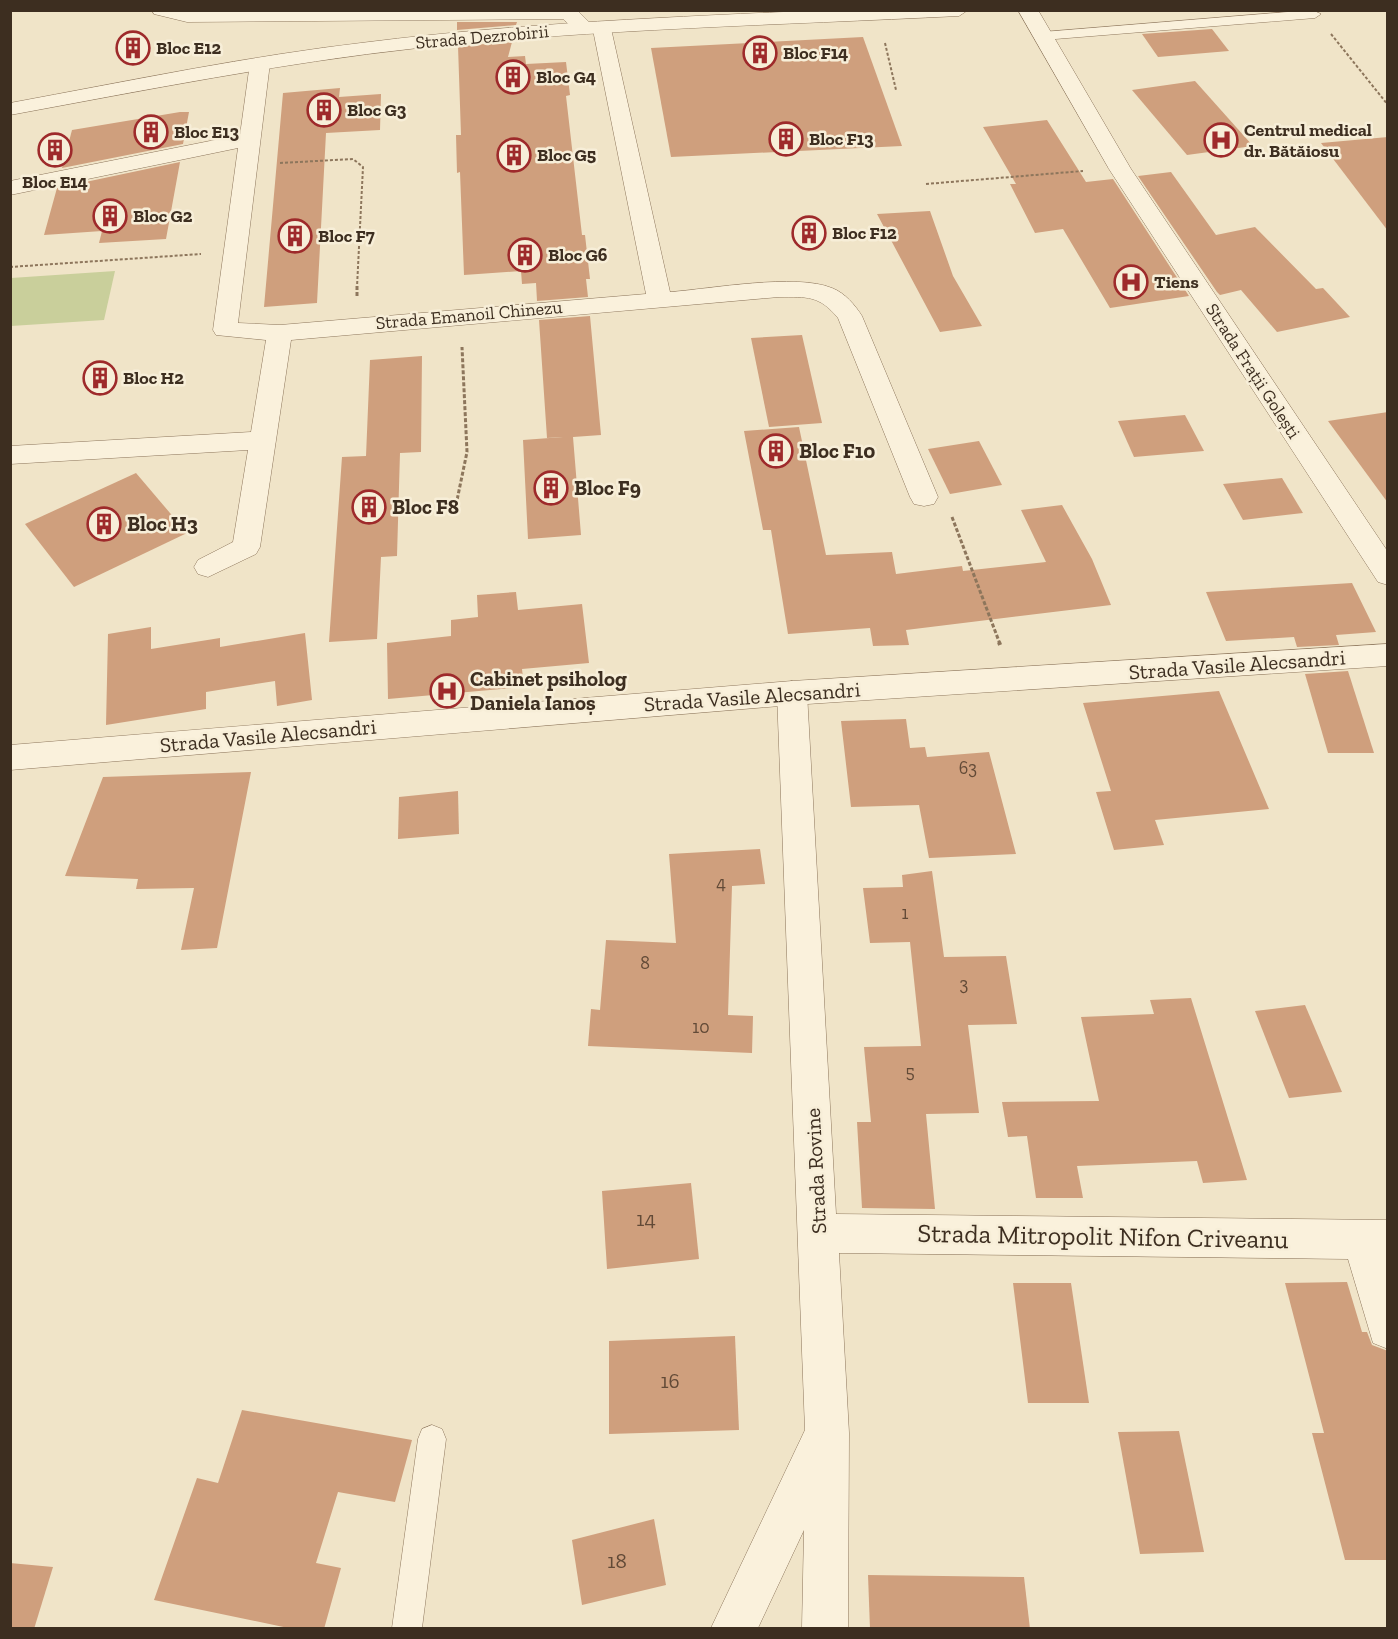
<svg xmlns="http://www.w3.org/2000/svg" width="1398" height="1639" font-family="'Zilla Slab',serif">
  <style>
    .green { fill: #c9cf9b }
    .building { fill: #cf9f7d }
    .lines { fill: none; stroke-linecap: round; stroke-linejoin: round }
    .service-casing { stroke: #8d765c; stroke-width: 1 }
    .minor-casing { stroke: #8d765c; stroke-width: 1 }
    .tertiary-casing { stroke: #8d765c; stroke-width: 1 }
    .path-far2 { stroke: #8d765c; stroke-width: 2; stroke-dasharray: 3 2; stroke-linecap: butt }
    .path-far1 { stroke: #8d765c; stroke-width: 3; stroke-dasharray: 4 2; stroke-linecap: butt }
    .path { stroke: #8d765c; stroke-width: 4; stroke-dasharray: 4.5 3; stroke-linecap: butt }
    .service { fill: #faf1dc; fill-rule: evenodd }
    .minor { fill: #faf1dc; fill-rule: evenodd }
    .tertiary { fill: #faf1dc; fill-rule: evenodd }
    .labels { text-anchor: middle; stroke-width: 5; stroke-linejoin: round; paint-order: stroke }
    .far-street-label { font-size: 18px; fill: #3d2e20; stroke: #f7eed8 }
    .far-poi-label { font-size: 18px; font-weight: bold; fill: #3d2e20; stroke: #f7eed8; text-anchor: start }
    .number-label { font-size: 18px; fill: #624a37 }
    .poi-label { font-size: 21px; font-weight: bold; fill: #3d2e20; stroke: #f7eed8; text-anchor: start }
    .street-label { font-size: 21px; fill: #3d2e20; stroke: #f7eed8 }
    .near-number-label { font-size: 21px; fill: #624a37 }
    .near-street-label { font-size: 26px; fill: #3d2e20; stroke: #f7eed8 }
  </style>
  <rect width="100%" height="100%" fill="#f0e4c8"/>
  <path class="green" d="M 115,271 L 104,320 L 11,326 L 11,278 Z"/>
  <g class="building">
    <path d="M 457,22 L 517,22 L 516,25 L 457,30 Z"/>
    <path d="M 1212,29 L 1229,51 L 1158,57 L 1142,34 Z"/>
    <path d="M 863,37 L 902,146 L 671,157 L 651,48 Z"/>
    <path d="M 512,42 L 508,57 L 525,56 L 526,64 L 566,62 L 570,95 L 566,96 L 582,235 L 585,235 L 590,279 L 586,279 L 588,297 L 537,301 L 536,283 L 522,284 L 521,271 L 464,275 L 460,172 L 457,173 L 456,135 L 461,135 L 458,46 Z"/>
    <path d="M 1195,81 L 1253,146 L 1187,155 L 1132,90 Z"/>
    <path d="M 340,88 L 339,97 L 381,94 L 380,130 L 326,133 L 317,303 L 264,307 L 283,93 Z"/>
    <path d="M 180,112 L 189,112 L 183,144 L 62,168 L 72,130 Z"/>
    <path d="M 1047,120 L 1086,182 L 1113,179 L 1189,296 L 1110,308 L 1063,229 L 1035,233 L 1010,184 L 1016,184 L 983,127 Z"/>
    <path d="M 1388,137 L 1388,231 L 1321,143 Z"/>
    <path d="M 180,162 L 166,239 L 99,243 L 102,231 L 44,235 L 57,188 Z"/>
    <path d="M 1171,172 L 1216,235 L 1255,227 L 1316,289 L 1323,288 L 1350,317 L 1277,332 L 1241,290 L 1220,295 L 1217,292 L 1138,176 Z"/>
    <path d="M 930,211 L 953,276 L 982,326 L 940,332 L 877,214 Z"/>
    <path d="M 590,316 L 601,435 L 573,437 L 581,535 L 528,539 L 523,440 L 563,437 L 547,438 L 539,320 Z"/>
    <path d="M 802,335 L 822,423 L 769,427 L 751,338 Z"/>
    <path d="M 422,356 L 421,452 L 400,453 L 397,556 L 381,557 L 377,639 L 329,642 L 342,457 L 366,456 L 370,360 Z"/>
    <path d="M 1388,412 L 1388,503 L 1328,421 Z"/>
    <path d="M 1185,415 L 1204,451 L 1134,457 L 1118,421 Z"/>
    <path d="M 799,427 L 826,555 L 892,552 L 896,574 L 962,566 L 963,571 L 1046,562 L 1021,510 L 1062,505 L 1092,559 L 1111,605 L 906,630 L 909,645 L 873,646 L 870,628 L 788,634 L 771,530 L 763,530 L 744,431 Z"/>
    <path d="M 979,441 L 1002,485 L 950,494 L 928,449 Z"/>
    <path d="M 136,473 L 187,533 L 74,587 L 25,524 Z"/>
    <path d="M 1282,478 L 1303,513 L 1243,520 L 1223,484 Z"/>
    <path d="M 1352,583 L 1376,632 L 1336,635 L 1339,645 L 1297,647 L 1294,637 L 1226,641 L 1206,592 Z"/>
    <path d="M 516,592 L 518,610 L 582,604 L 589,663 L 522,669 L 524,687 L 388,699 L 387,643 L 451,636 L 451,620 L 478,617 L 477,595 Z"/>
    <path d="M 151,627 L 151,649 L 220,638 L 220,647 L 305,633 L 312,700 L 277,706 L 275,681 L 206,692 L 206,709 L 106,725 L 108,634 Z"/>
    <path d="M 1348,671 L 1374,753 L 1328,753 L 1305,674 Z"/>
    <path d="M 1219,691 L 1269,809 L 1155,820 L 1164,845 L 1114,850 L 1096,792 L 1111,791 L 1083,703 Z"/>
    <path d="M 906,719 L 910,748 L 925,747 L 927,757 L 989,752 L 1016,854 L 929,858 L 919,805 L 851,807 L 841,721 Z"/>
    <path d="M 251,772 L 217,948 L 181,950 L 194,888 L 136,889 L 138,879 L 65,876 L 103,777 Z"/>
    <path d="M 458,791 L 459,834 L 398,839 L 399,797 Z"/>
    <path d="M 760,849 L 765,884 L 732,886 L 728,1015 L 753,1016 L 752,1053 L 588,1046 L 591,1009 L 600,1010 L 606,940 L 676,943 L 669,854 Z"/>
    <path d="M 932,871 L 944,957 L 1006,956 L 1017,1024 L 968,1025 L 979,1113 L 926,1114 L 935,1209 L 862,1208 L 857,1122 L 871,1122 L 864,1047 L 921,1046 L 910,942 L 870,943 L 863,888 L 903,887 L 902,875 Z"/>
    <path d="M 1191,998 L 1247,1180 L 1203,1183 L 1197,1161 L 1077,1166 L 1083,1198 L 1036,1198 L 1027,1136 L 1008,1137 L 1002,1102 L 1099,1101 L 1081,1017 L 1154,1014 L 1150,1000 Z"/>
    <path d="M 1305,1005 L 1342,1092 L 1289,1098 L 1255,1011 Z"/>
    <path d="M 691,1183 L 699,1259 L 607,1269 L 602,1191 Z"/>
    <path d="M 1347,1282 L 1362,1332 L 1367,1332 L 1372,1345 L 1388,1351 L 1388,1560 L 1345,1560 L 1312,1433 L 1324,1433 L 1285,1283 Z"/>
    <path d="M 1013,1283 L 1071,1283 L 1089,1403 L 1028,1403 Z"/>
    <path d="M 735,1336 L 739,1430 L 609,1434 L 609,1341 Z"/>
    <path d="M 242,1410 L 412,1440 L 395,1502 L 338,1492 L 316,1563 L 341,1568 L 324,1629 L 293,1629 L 154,1600 L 197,1478 L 218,1483 Z"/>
    <path d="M 1179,1431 L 1204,1552 L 1140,1554 L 1118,1432 Z"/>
    <path d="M 654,1519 L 666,1585 L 582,1605 L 572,1540 Z"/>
    <path d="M 10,1563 L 53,1567 L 34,1629 L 10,1629 Z"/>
    <path d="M 868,1575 L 1024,1577 L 1030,1629 L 870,1629 Z"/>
  </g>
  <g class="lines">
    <g class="service-casing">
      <g id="service">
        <path d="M 1312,10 L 1321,14 L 1315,18 L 1043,40 L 1037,36 L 1043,32 Z"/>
        <path d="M 432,1425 L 442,1429 L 446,1439 L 422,1628 L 392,1628 L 418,1439 L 422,1429 Z"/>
      </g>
    </g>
    <g class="minor-casing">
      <g id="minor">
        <path d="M 152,10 L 577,10 L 594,27 L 603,22 L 610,24 L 670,292 C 710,289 796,273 832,288 C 845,293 855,305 862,316 L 938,497 L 934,504 L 924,506 L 914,504 L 910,497 L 838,318 C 819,295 807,297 779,297 L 291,340 L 260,547 L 256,554 L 208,577 L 198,574 L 194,567 L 198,560 L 233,542 L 248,450 L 10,464 L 10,446 L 251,432 L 266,340 L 216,335 L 213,330 L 238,148 L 10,195 L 10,181 L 240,135 L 250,63 L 253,59 L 267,59 L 270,63 L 238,323 L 280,325 L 646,294 L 593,30 C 581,38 572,27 563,19 L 187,22 L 154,14 Z"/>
        <path d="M 792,681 L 803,685 L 807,693 L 836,1214 L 1388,1220 L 1388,1349 L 1373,1343 L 1348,1259 L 839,1253 L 849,1433 L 848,1628 L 802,1628 L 804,1530 L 758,1628 L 711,1628 L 805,1430 L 777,693 L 781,685 Z"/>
      </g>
    </g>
    <g class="tertiary-casing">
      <g id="tertiary">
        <path d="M 826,10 L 968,10 L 959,16 C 779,25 597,29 418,48 C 281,63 146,90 10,115 L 10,103 C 129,81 248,56 369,42 C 521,23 674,17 826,10 Z"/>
        <path d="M 1018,10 L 1038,10 L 1131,169 L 1388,552 L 1388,585 L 1378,582 L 1109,169 Z"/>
        <path d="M 1388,644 L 1388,666 L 792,705 L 10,770 L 10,745 L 792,681 Z"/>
      </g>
    </g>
    <g class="path-far2">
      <path d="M 1331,34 L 1388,105"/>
      <path d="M 885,43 L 896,90"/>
      <path d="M 280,163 L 353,159 L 363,167 L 357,287"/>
      <path d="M 926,184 L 1083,171"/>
      <path d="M 10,267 L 201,254"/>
    </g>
    <g class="path-far1">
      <path d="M 357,296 L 357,286"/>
      <path d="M 456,505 L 467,452 L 462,347"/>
      <path d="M 952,517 L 1000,644"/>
    </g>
    <path class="path" d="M 999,642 L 1000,645"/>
    <use href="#service" class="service"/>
    <use href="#minor" class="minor"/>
    <use href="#tertiary" class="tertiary"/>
  </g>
  <defs>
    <g id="building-ring" transform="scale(1.725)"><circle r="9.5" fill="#f7eed8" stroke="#9e2a2b" stroke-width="1.5"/><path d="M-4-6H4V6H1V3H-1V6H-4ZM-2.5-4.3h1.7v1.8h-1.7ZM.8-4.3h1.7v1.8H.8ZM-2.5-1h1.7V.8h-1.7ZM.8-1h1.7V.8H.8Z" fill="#9e2a2b"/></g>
    <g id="hospital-ring" transform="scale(1.725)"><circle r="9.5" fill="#f7eed8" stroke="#9e2a2b" stroke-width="1.5"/><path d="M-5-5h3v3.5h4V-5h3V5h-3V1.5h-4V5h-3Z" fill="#9e2a2b"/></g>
  </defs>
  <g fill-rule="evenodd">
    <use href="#building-ring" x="133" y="48"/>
    <use href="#building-ring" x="760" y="53"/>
    <use href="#building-ring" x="513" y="77"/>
    <use href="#building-ring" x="324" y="110"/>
    <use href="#building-ring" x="151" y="132"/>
    <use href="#building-ring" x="786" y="139"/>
    <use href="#hospital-ring" x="1221" y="140"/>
    <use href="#building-ring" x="55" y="150"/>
    <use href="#building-ring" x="514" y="155"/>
    <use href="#building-ring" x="110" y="216"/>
    <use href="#building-ring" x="809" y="233"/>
    <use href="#building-ring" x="295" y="236"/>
    <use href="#building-ring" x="525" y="255"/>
    <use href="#hospital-ring" x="1131" y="282"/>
    <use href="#building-ring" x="100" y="378"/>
    <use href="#building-ring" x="776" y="451"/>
    <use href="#building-ring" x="551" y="488"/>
    <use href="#building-ring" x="369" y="507"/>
    <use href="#building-ring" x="104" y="524"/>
    <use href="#hospital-ring" x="447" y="691"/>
  </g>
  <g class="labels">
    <g class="far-street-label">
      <text transform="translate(482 37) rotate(-5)" y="6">Strada Dezrobirii</text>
      <text transform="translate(469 315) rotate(-5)" y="6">Strada Emanoil Chinezu</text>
      <text transform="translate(1253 371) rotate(57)" y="6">Strada Frații Golești</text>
    </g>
    <g class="far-poi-label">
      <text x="156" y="54">Bloc E12</text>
      <text x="783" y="59">Bloc F14</text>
      <text x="536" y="83">Bloc G4</text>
      <text x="347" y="116">Bloc G3</text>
      <text x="1244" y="136">Centrul medical<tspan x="1244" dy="21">dr. Bătăiosu</tspan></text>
      <text x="174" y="138">Bloc E13</text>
      <text x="809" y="145">Bloc F13</text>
      <text x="537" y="161">Bloc G5</text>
      <text x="55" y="188" text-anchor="middle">Bloc E14</text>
      <text x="133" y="222">Bloc G2</text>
      <text x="832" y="239">Bloc F12</text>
      <text x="318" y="242">Bloc F7</text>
      <text x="548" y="261">Bloc G6</text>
      <text x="1154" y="288">Tiens</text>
      <text x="123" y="384">Bloc H2</text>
    </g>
    <g class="number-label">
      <text x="968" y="774">63</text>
      <text x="721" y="889">4</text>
      <text x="905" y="919">1</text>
      <text x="645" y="969">8</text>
      <text x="964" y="990">3</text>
      <text x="701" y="1033">10</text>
      <text x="910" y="1078">5</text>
    </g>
    <g class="poi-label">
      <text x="799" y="458">Bloc F10</text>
      <text x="574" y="495">Bloc F9</text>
      <text x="392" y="514">Bloc F8</text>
      <text x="127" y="531">Bloc H3</text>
      <text x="470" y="686">Cabinet psiholog<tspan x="470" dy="24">Daniela Ianoș</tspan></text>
    </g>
    <g class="street-label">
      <text transform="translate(1237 665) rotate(-4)" y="7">Strada Vasile Alecsandri</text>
      <text transform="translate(752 697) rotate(-4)" y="7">Strada Vasile Alecsandri</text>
      <text transform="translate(268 736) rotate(-5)" y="7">Strada Vasile Alecsandri</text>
      <text transform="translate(816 1171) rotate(-93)" y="7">Strada Rovine</text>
    </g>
    <g class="near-number-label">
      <text x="646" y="1226">14</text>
      <text x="670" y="1388">16</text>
      <text x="617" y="1568">18</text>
    </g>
    <g class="near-street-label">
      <text transform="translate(1103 1236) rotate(1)" y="9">Strada Mitropolit Nifon Criveanu</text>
    </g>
  </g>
  <rect width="1398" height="1639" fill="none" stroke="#3d2e20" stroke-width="24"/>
</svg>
